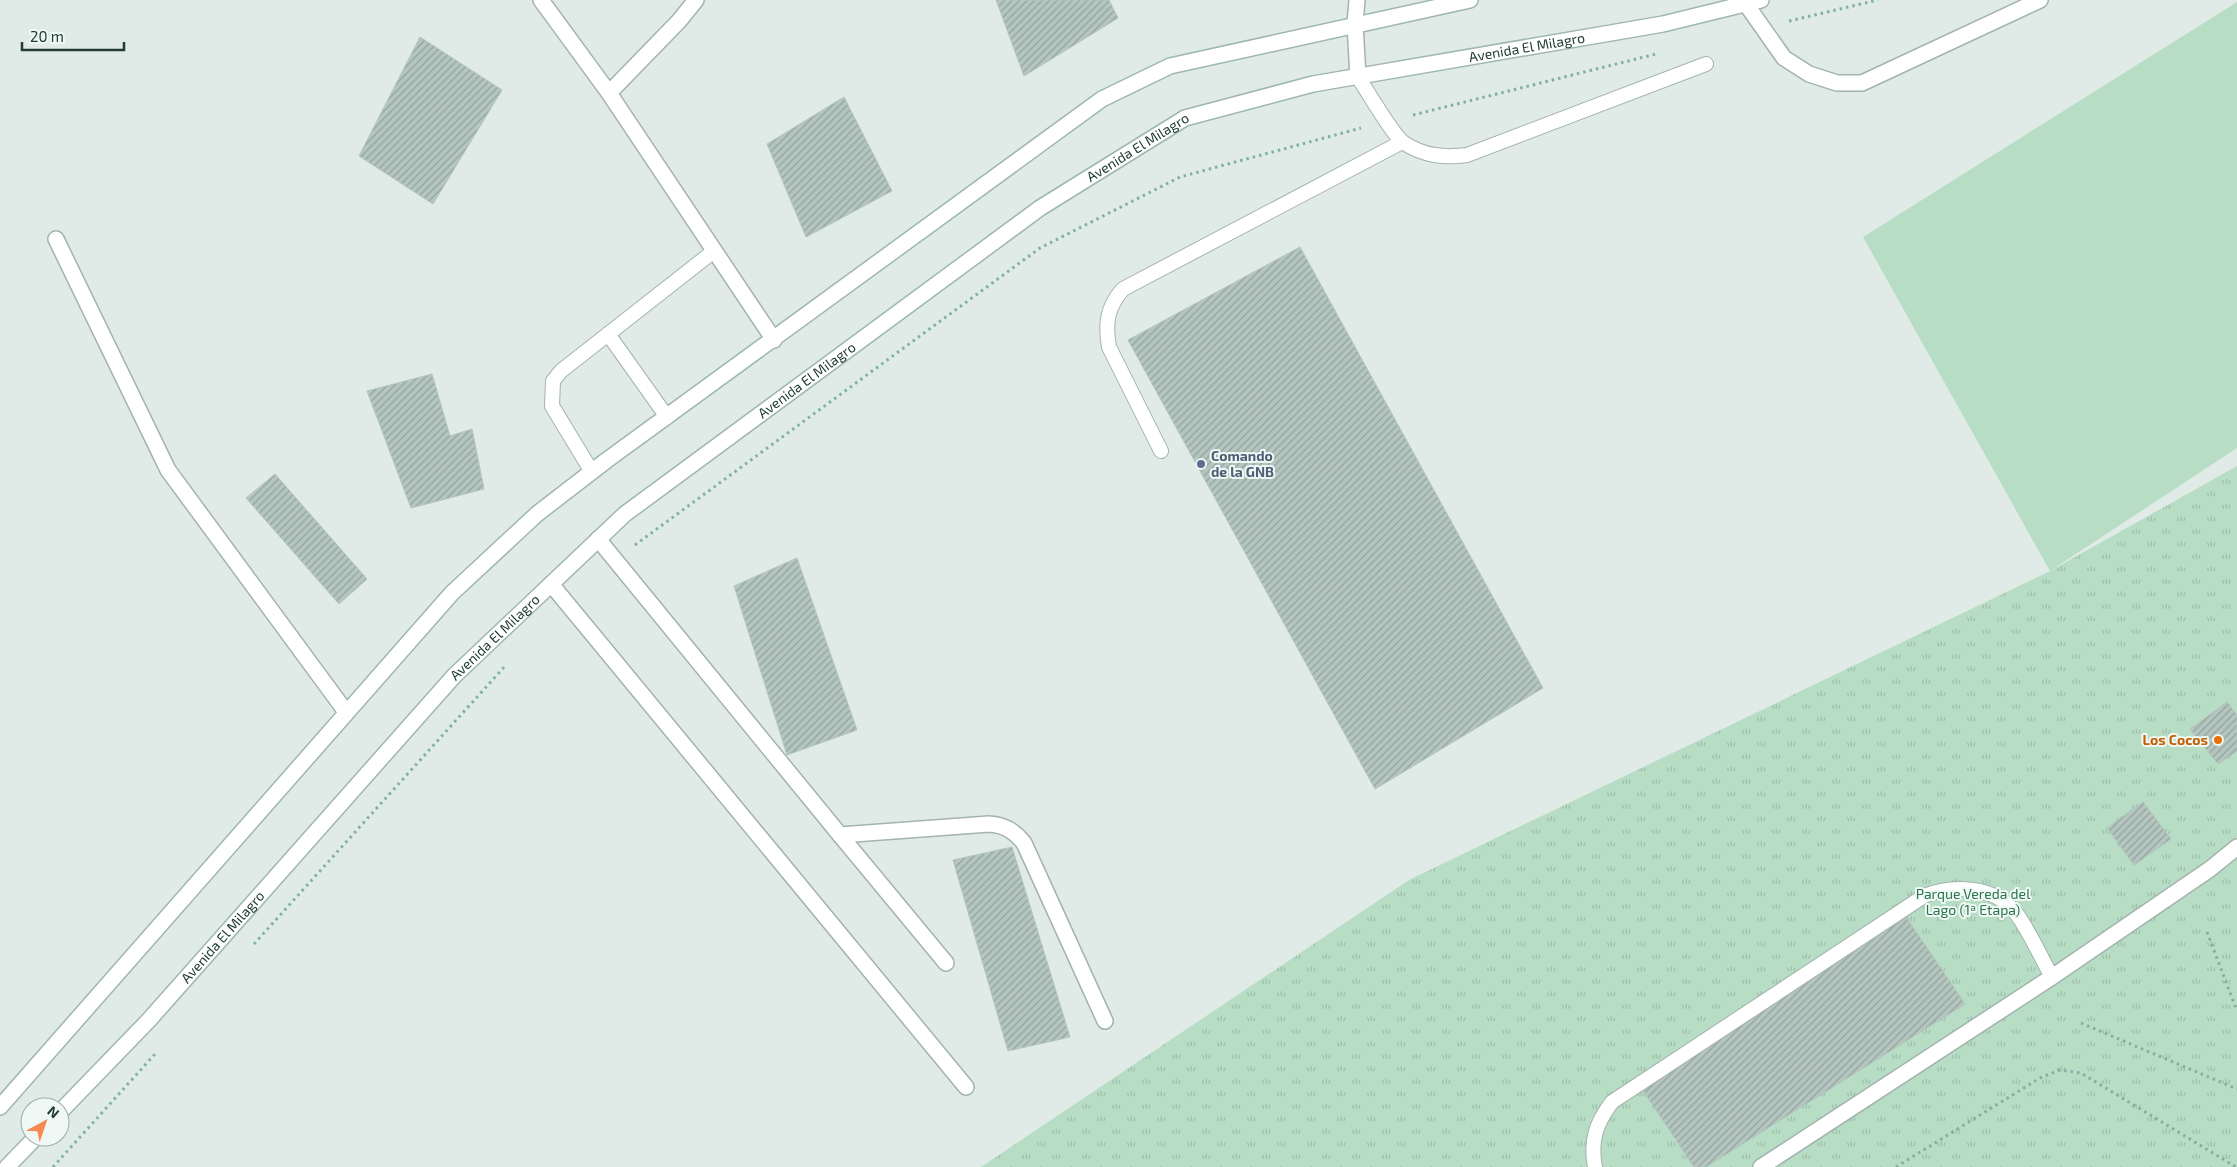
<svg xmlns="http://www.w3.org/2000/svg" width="2237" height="1167" font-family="'Exo 2',sans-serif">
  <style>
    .park { fill: url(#park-tufts) }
    .pitch { fill: #b8ddc5 }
    .building { fill: url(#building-hatch); stroke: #b2c5bf }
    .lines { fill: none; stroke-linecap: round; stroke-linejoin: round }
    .lane-casing { stroke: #a3b3af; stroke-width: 16 }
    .street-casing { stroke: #a3b3af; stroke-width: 18 }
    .secondary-casing { stroke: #9eb7b1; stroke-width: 18 }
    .path { stroke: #7fb0a5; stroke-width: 3; stroke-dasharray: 2.5 4; stroke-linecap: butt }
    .lane { stroke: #fff; stroke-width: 14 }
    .street { stroke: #fff; stroke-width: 15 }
    .secondary { stroke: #fff; stroke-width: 15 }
    .service-dot { fill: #5c6f8a; stroke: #f0f8f5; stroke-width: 2 }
    .food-dot { fill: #e8710a; stroke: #f0f8f5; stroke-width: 2 }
    .labels { text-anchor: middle; stroke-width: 4; stroke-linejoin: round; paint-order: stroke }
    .street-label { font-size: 14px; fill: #203c37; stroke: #f0f8f5 }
    .service-label { font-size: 14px; font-weight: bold; fill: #4e5e75; stroke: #f0f8f5; text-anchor: start }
    .food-label { font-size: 14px; font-weight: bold; fill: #c56008; stroke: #f0f8f5; text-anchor: end }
    .park-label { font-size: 14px; fill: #29744d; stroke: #f0f8f5 }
  </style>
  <defs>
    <pattern id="park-tufts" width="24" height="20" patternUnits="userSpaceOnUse" patternTransform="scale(1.25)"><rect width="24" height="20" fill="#b8ddc5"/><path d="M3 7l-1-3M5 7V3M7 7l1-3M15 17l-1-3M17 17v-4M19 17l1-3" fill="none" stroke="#9ebfaa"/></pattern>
    <pattern id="building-hatch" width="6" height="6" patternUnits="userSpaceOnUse" patternTransform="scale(1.25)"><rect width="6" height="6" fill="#b5c6c0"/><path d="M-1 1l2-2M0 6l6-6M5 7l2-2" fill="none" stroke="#93a29d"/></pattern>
  </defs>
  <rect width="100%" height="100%" fill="#e0ebe7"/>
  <path class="park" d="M 2237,466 L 2237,1167 L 981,1167 L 1409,880 L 2050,571 Z"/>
  <path class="pitch" d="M 2237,2 L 2237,448 L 2050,571 L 1863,237 Z"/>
  <g class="building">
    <path d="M 996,0 L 1109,0 L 1118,18 L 1024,76 Z"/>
    <path d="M 420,37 L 502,90 L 433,204 L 359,156 Z"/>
    <path d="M 844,97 L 892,191 L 806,237 L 767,144 Z"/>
    <path d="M 1300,247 L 1543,688 L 1375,789 L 1128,340 Z"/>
    <path d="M 432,374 L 450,436 L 472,429 L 484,489 L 411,508 L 367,391 Z"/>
    <path d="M 275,474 L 367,579 L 339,604 L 246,498 Z"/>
    <path d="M 797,558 L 857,730 L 787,755 L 734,586 Z"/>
    <path d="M 2227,702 L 2237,715 L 2237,751 L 2218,764 L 2190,729 Z"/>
    <path d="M 2143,802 L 2171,839 L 2134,865 L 2107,828 Z"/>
    <path d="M 1012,847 L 1070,1037 L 1008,1051 L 953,860 Z"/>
    <path d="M 1898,905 L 1965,1004 L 1706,1167 L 1694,1167 L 1642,1089 Z"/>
  </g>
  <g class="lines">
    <g class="lane-casing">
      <g id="lane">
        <path d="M 1358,77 C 1366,89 1394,137 1404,143 C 1424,156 1444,158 1467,155 L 1706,64"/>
        <path d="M 608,334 L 667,417"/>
        <path d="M 1161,451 L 1109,347 C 1105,324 1107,307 1123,289 L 1402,142"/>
        <path d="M 592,472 L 552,406 L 553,381 L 561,371 L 714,251"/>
        <path d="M 1595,1167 C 1590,1141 1596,1123 1612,1102 L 1924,896 C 1953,884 1995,886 2016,913 C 2030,932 2040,956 2052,977"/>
      </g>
    </g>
    <g class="street-casing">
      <g id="street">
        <path d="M 541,0 L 609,93 L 774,340"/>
        <path d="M 1357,0 L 1355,24 L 1358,77"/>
        <path d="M 1746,4 L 1784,58 L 1809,74 L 1837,83 L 1862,83 L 2040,0"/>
        <path d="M 609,93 L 679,21 L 696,0"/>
        <path d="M 56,239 L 168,470 L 346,712"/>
        <path d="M 598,539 L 840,835 L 989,824 C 1005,825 1014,831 1024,843 L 1105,1021"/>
        <path d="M 551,584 L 966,1087"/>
        <path d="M 840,835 L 946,963"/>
        <path d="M 1761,1167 L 2052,977 L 2210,869 L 2237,847"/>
      </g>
    </g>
    <g class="secondary-casing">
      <g id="secondary">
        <path d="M 0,1107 L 452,593 L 537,514 L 607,460 L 1102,99 L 1170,66 L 1470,0"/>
        <path id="s1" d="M 60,1112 L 149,1020 L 454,676 L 625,514 L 1040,208 L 1185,118 L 1313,84 L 1663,24 L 1761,0"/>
        <path d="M 7,1167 L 36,1137"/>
      </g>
    </g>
    <g class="path">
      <path d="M 1789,21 L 1878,0"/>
      <path d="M 1413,115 L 1656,54"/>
      <path d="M 635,545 L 1040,248 L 1180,177 L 1361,128"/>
      <path d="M 2207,932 L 2237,1011"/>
      <path d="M 254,944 L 506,665"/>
      <path d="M 2081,1023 L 2237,1089"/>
      <path d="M 53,1167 L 155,1054"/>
      <path d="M 1896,1167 L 2040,1078 L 2060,1070 L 2081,1073 L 2236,1167"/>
    </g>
    <use href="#lane" class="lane"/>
    <use href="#street" class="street"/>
    <use href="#secondary" class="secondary"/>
  </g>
  <circle class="service-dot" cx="1201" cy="464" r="5"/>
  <circle class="food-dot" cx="2218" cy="740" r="5"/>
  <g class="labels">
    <g class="street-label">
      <text dy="5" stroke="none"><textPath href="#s1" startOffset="1859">Avenida El Milagro</textPath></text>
      <text dy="5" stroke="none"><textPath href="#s1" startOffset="1454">Avenida El Milagro</textPath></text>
      <text dy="5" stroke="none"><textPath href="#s1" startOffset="1049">Avenida El Milagro</textPath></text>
      <text dy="5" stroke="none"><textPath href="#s1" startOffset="644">Avenida El Milagro</textPath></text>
      <text dy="5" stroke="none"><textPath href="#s1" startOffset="239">Avenida El Milagro</textPath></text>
    </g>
    <g class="service-label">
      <text x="1211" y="461">Comando<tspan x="1211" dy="16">de la GNB</tspan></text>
    </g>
    <g class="food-label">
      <text x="2208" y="745">Los Cocos</text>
    </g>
    <g class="park-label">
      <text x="1973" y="899">Parque Vereda del<tspan x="1973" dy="16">Lago (1ª Etapa)</tspan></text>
    </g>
  </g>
  <g transform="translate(45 1122) rotate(40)"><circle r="24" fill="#f0f8f5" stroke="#9dada9"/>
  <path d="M0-4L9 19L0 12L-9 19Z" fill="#f68a53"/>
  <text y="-8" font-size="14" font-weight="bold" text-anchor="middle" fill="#203c37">N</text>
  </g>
  <path d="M22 42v8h102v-8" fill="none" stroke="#203c37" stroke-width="2.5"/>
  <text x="30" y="42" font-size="15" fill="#203c37" stroke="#f0f8f5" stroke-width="4" paint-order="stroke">20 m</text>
</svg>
